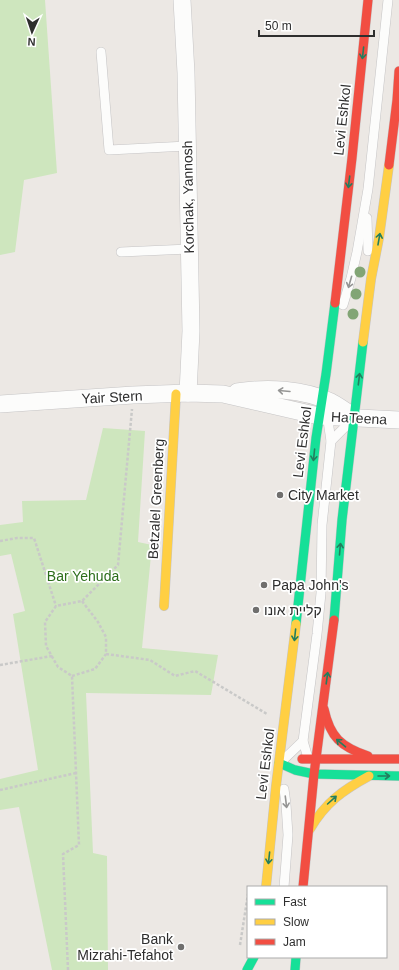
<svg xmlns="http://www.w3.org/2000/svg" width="399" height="970" font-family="Arial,'Noto Sans Hebrew',sans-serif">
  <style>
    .green { fill: #cee6be }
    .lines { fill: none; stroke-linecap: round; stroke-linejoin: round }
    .lane-casing { stroke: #c5c4c5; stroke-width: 10 }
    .street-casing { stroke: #c5c4c5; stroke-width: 18 }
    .fast-casing { stroke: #c5c4c5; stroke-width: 10 }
    .slow-casing { stroke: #c5c4c5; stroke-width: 10 }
    .jam-casing { stroke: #c5c4c5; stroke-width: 10 }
    .path { stroke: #c9c9c8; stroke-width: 2.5; stroke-dasharray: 3 2; stroke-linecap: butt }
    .lane { stroke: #fcfcfb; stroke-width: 9 }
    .street { stroke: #fcfcfb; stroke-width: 17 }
    .fast { stroke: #16e098; stroke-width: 9 }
    .slow { stroke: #ffcf43; stroke-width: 9 }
    .jam { stroke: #f24e42; stroke-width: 9 }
    .tree { fill: #82a575 }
    .oneway { stroke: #237e5e }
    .oneway2 { stroke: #959594 }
    .poi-dot { fill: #706f6e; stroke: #fff; stroke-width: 1.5 }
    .labels { text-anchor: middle; stroke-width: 3.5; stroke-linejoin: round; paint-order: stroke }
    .street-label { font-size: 14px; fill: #2e2e2e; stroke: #fff }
    .poi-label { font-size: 14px; fill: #2e2e2e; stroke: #fff; text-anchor: start }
    .park-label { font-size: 14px; fill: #2c6e1b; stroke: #fff }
  </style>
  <rect width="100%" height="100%" fill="#ece8e4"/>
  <g class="green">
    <path d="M 0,0 L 45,0 L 57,173 L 24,180 L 15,252 L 0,255 Z"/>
    <path d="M 103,428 L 145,431 L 138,542 L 152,545 L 142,648 L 218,655 L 211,695 L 86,693 L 93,853 L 107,856 L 108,970 L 52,970 L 19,807 L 0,810 L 0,779 L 38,770 L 13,614 L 25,611 L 11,554 L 0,556 L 0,525 L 23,522 L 22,501 L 86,500 Z"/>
  </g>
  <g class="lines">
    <g class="lane-casing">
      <g id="lane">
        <path d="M 101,52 L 109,150 L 187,146"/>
        <path d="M 367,218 L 368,251"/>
        <path d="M 121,252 L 189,249"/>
        <path d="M 343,305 L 351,278 L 357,252 L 368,189 L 388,0"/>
        <path d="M 331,441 L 350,422"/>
        <path d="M 308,758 L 303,741 L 317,634 L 321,593 L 322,525 L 331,441 L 327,414"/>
        <path d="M 283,760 L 303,741"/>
        <path d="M 284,789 L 286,804 L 288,835 L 284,887"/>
      </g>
    </g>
    <g class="street-casing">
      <g id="street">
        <path d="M 182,0 L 186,73 L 191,331 L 188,393"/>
        <path d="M 237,392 C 267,387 303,389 331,402 C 339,406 347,412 354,417"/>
        <path d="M 0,404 L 133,395 L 188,393 L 223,394 L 319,416 L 399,420"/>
      </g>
    </g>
    <g class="fast-casing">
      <g id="fast">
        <path d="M 334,620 L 342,520 L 363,342"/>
        <path d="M 296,624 L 316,438 L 326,374 L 335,303"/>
        <path d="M 279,763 L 295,770 L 314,774 L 399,776"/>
        <path d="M 247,970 L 254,957"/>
        <path d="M 295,970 L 296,957"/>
      </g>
    </g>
    <g class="slow-casing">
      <g id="slow">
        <path d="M 363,342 L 371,279 L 379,238 L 389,165"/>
        <path d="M 164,606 L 176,394"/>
        <path d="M 310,829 C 325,803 343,790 369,776"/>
        <path d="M 266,887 L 276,786 L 296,624"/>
      </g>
    </g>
    <g class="jam-casing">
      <g id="jam">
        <path d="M 389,165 L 397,100 L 399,71"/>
        <path d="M 335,303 L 352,158 L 368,0"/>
        <path d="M 324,709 C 330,737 341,747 368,756"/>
        <path d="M 302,759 L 399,759"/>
        <path d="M 303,887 L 314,774 L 334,620"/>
      </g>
    </g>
    <g class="path">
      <path d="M 0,541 L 17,538 L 34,538 L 56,606"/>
      <path d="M 106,654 L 150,660 L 175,676 L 195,671 L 267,714"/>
      <path d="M 0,665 L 52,656"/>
      <path d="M 72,676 L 95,669 L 106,654 L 106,637 L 98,622 L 82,601"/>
      <path d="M 0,790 L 76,773"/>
      <path d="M 240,945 L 248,894"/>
      <path d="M 68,970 L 63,854 L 79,845 L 72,676 L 58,667 L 46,646 L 45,622 L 56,606 L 82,601 L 118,565 L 132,409"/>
    </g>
    <use href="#lane" class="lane"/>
    <use href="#street" class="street"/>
    <use href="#fast" class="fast"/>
    <use href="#slow" class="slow"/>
    <use href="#jam" class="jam"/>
  </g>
  <g class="tree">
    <circle cx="360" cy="272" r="5.5"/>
    <circle cx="356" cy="294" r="5.5"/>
    <circle cx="353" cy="314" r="5.5"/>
  </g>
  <defs><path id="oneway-shaft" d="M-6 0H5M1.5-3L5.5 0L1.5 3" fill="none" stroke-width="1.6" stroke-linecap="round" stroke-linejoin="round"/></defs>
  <g class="oneway">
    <use href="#oneway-shaft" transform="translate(363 53) rotate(96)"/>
    <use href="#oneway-shaft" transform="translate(349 182) rotate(97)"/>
    <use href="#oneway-shaft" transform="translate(379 239) rotate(-80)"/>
    <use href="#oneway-shaft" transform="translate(359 379) rotate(-83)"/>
    <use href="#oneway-shaft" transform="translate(314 455) rotate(96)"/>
    <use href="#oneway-shaft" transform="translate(340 549) rotate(-85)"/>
    <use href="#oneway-shaft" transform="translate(295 635) rotate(96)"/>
    <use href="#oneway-shaft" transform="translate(327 678) rotate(-82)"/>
    <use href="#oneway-shaft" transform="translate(341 743) rotate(-140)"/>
    <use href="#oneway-shaft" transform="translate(384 776)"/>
    <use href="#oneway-shaft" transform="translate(332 800) rotate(-42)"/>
    <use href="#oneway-shaft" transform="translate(269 858) rotate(96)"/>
  </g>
  <g class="oneway2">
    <use href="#oneway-shaft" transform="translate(350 282) rotate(106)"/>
    <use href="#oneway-shaft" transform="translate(284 391) rotate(-175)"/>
    <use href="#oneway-shaft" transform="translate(286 802) rotate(83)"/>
  </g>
  <g class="poi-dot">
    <circle cx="280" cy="495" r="4"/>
    <circle cx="264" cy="585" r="4"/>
    <circle cx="256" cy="610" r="4"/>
    <circle cx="181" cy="947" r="4"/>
  </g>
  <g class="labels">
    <g class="street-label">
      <text transform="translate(342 120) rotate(-84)" y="5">Levi Eshkol</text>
      <text transform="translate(188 197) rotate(-91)" y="5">Korchak, Yannosh</text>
      <text transform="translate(112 397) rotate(-3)" y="5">Yair Stern</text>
      <text transform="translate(359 418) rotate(3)" y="5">HaTeena</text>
      <text transform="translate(302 442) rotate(-83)" y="5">Levi Eshkol</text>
      <text transform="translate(156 499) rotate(-87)" y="5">Betzalel Greenberg</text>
      <text transform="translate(265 764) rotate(-83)" y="5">Levi Eshkol</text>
    </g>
    <g class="poi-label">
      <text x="288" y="500">City Market</text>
      <text x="272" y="590">Papa John's</text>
      <text x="264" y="615">קליית אונו</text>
      <text x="173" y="944" text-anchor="end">Bank<tspan x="173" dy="16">Mizrahi-Tefahot</tspan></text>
    </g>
    <g class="park-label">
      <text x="83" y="581">Bar Yehuda</text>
    </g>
  </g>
  <rect x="247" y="886" width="140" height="72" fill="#ffffff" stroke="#ababab"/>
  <rect x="255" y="899" width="20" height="6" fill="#16e098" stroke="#ababab"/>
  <text x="283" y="906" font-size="12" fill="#2e2e2e">Fast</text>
  <rect x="255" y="919" width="20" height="6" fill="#ffcf43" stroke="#ababab"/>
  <text x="283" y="926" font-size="12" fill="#2e2e2e">Slow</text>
  <rect x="255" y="939" width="20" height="6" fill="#f24e42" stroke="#ababab"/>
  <text x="283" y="946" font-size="12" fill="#2e2e2e">Jam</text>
  <g transform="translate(32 32) rotate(183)" stroke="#ffffff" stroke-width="3" paint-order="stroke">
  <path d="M0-3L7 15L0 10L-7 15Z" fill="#2e2e2e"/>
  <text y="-6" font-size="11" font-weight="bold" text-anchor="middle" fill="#2e2e2e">N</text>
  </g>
  <path d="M259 30v6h115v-6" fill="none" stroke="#2e2e2e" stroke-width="2"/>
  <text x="265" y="30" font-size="12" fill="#2e2e2e" stroke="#ffffff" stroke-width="3" paint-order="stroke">50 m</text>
</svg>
